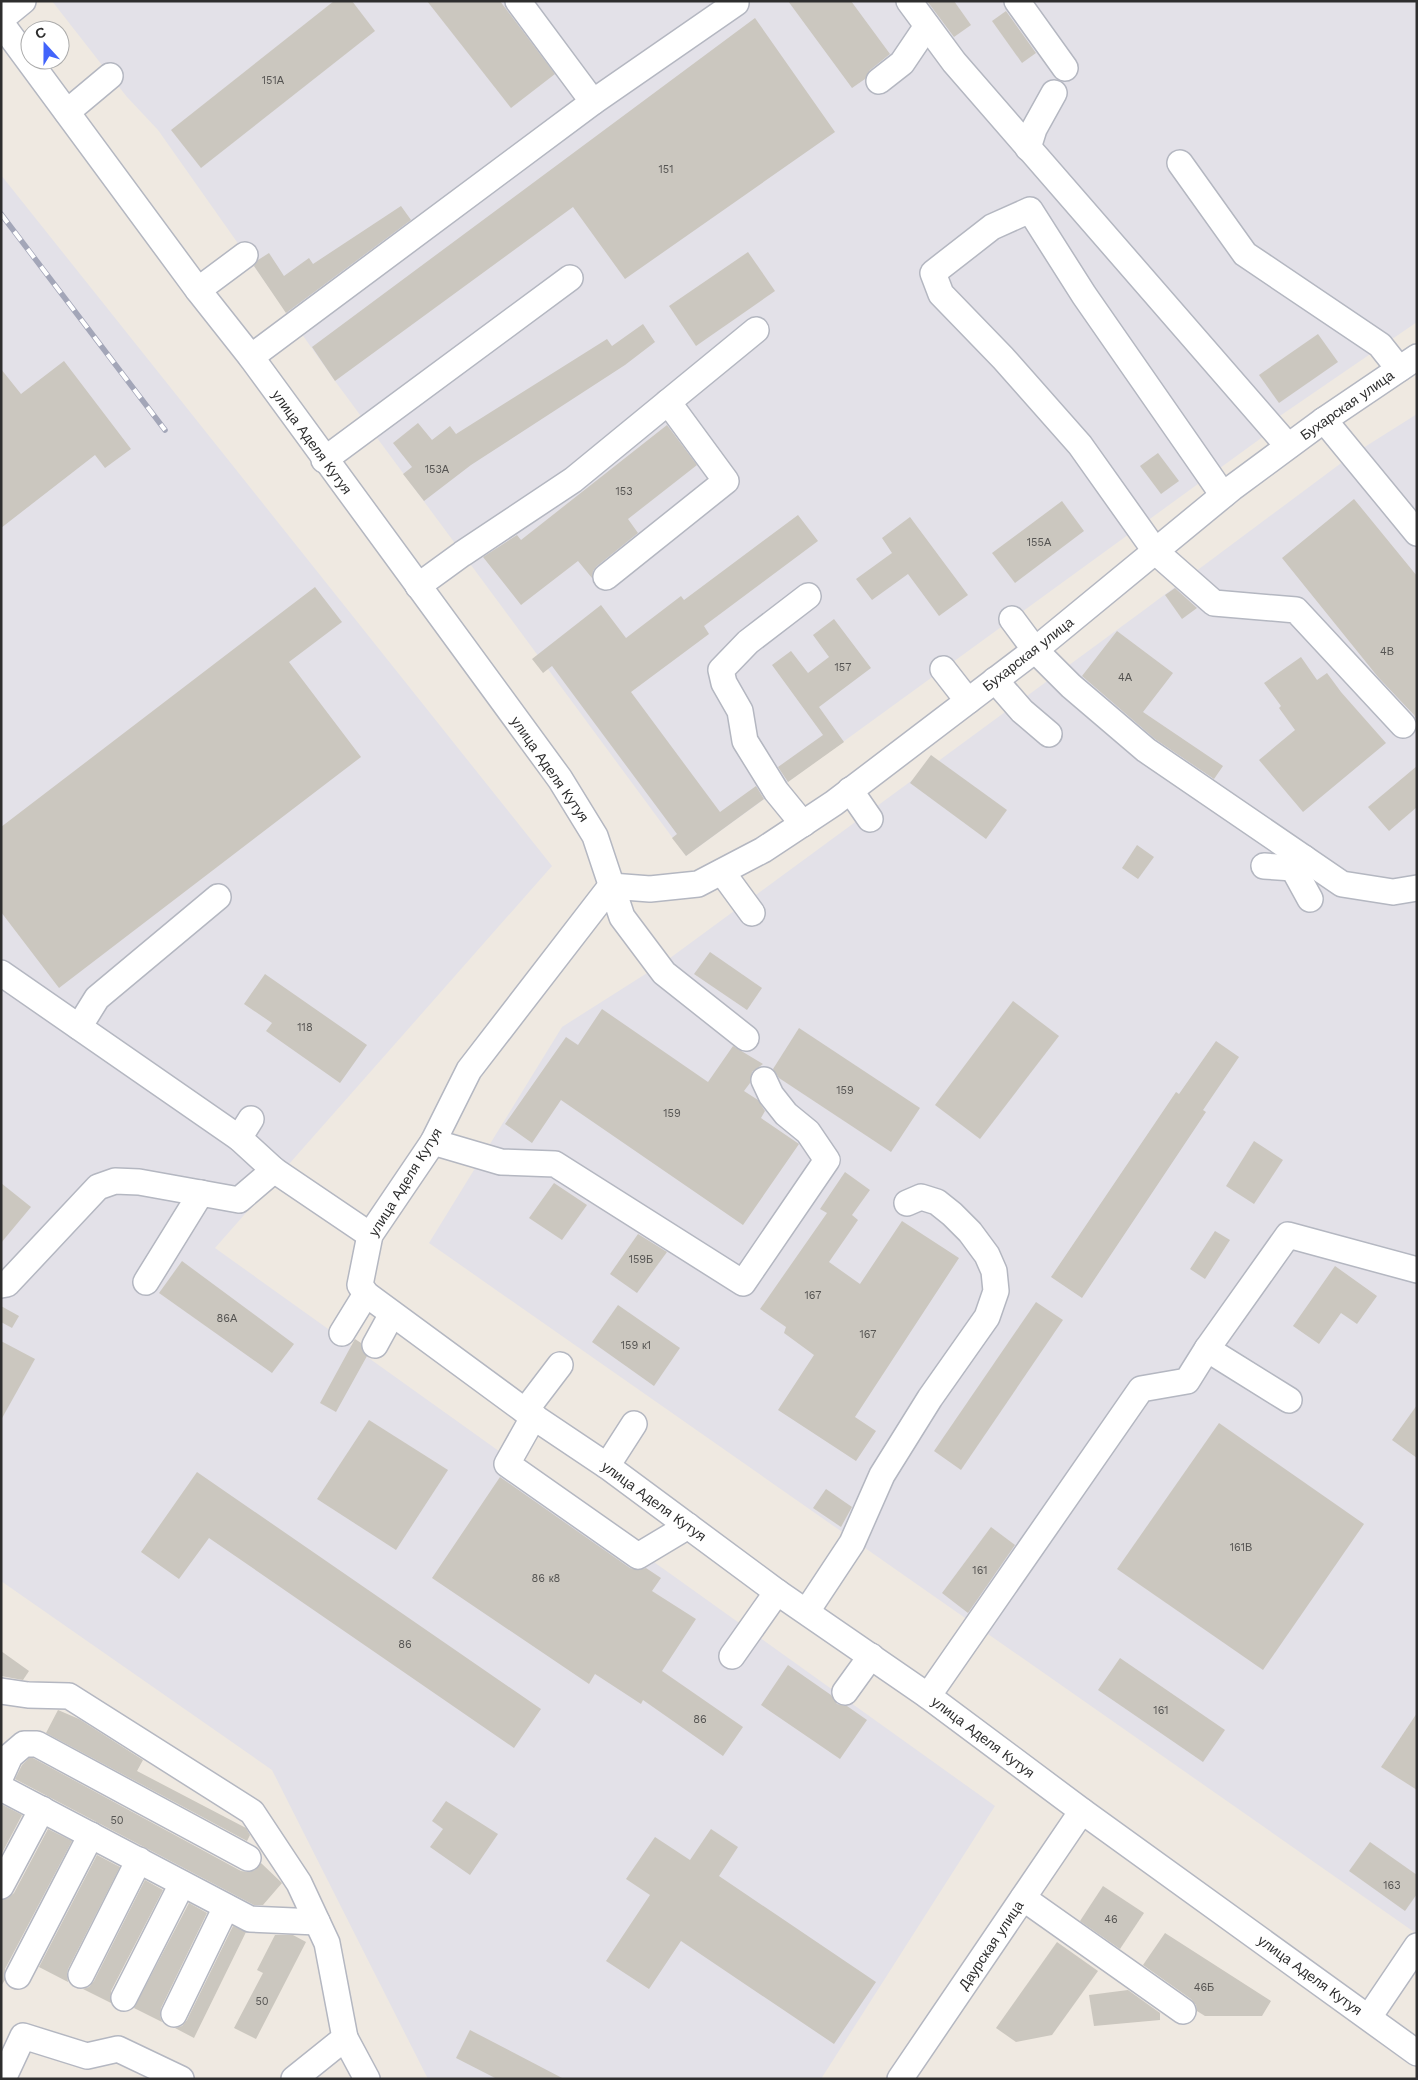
<svg xmlns="http://www.w3.org/2000/svg" width="1418" height="2080" font-family="'Work Sans',sans-serif">
  <style>
    .industrial { fill: #e3e1e8 }
    .building { fill: #cbc7bf }
    .lines { fill: none; stroke-linecap: round; stroke-linejoin: round }
    .minor-casing { stroke: #b4b7c1; stroke-width: 28 }
    .minor { stroke: #fff; stroke-width: 25 }
    .rail-casing { stroke: #a3a6b8; stroke-width: 5.5 }
    .rail { stroke: #fff; stroke-width: 4; stroke-dasharray: 11; stroke-linecap: butt }
    .labels { text-anchor: middle; stroke-width: 4; stroke-linejoin: round; paint-order: stroke }
    .number-label { font-size: 11px; fill: #555452 }
    .street-label { font-size: 14px; fill: #2e2e2e; stroke: #fff }
  </style>
  <rect width="100%" height="100%" fill="#efe9e1"/>
  <g class="industrial">
    <path d="M 52,1 L 1417,1 L 1417,322 L 1274,420 L 1264,436 L 686,856 L 335,381 L 158,130 L 127,97 Z"/>
    <path d="M 1,175 L 552,866 L 215,1248 L 995,1806 L 821,2079 L 428,2079 L 272,1770 L 1,1581 Z"/>
    <path d="M 1417,414 L 1417,1934 L 429,1243 L 562,1027 L 666,961 L 1140,613 L 1352,455 Z"/>
  </g>
  <g class="building">
    <path d="M 334,1 L 352,1 L 375,31 L 201,168 L 171,130 Z"/>
    <path d="M 427,1 L 500,1 L 555,74 L 511,108 Z"/>
    <path d="M 788,1 L 851,1 L 890,54 L 870,70 L 865,79 L 852,88 Z"/>
    <path d="M 927,1 L 954,1 L 971,25 L 954,37 Z"/>
    <path d="M 1006,11 L 1036,53 L 1022,63 L 992,21 Z"/>
    <path d="M 755,18 L 835,132 L 625,279 L 573,207 L 335,381 L 312,347 Z"/>
    <path d="M 401,206 L 411,220 L 286,313 L 254,266 L 258,260 L 269,253 L 284,276 L 309,258 L 313,264 Z"/>
    <path d="M 748,252 L 775,291 L 696,346 L 669,306 Z"/>
    <path d="M 643,324 L 655,342 L 625,365 L 471,465 L 424,501 L 403,474 L 412,467 L 393,443 L 418,423 L 432,440 L 450,426 L 456,434 L 607,339 L 612,346 Z"/>
    <path d="M 1318,334 L 1338,362 L 1279,403 L 1259,375 Z"/>
    <path d="M 64,361 L 131,449 L 105,468 L 95,455 L 1,528 L 1,369 L 21,394 Z"/>
    <path d="M 667,425 L 697,465 L 628,519 L 638,533 L 597,566 L 593,571 L 592,578 L 578,561 L 521,605 L 483,557 L 517,535 L 521,540 Z"/>
    <path d="M 1158,453 L 1179,481 L 1161,494 L 1140,466 Z"/>
    <path d="M 1354,499 L 1417,576 L 1417,721 L 1414,715 L 1378,677 L 1282,558 Z"/>
    <path d="M 1062,501 L 1084,531 L 1015,583 L 992,553 Z"/>
    <path d="M 798,515 L 818,541 L 704,626 L 709,634 L 631,692 L 720,812 L 756,786 L 764,799 L 686,856 L 672,838 L 677,834 L 552,666 L 543,673 L 532,659 L 601,605 L 626,638 L 681,596 L 684,600 Z"/>
    <path d="M 910,517 L 968,595 L 939,616 L 908,574 L 872,600 L 856,579 L 892,553 L 882,538 Z"/>
    <path d="M 315,587 L 342,622 L 289,662 L 361,757 L 59,988 L 1,912 L 1,827 Z"/>
    <path d="M 1175,588 L 1197,608 L 1182,619 L 1165,595 Z"/>
    <path d="M 834,619 L 871,668 L 819,707 L 844,742 L 788,782 L 778,767 L 823,735 L 772,665 L 791,651 L 808,673 L 829,657 L 813,635 Z"/>
    <path d="M 1117,631 L 1173,673 L 1143,712 L 1223,766 L 1214,779 L 1155,739 L 1082,676 Z"/>
    <path d="M 1301,657 L 1317,680 L 1327,673 L 1341,692 L 1386,743 L 1303,812 L 1259,760 L 1295,730 L 1279,708 L 1281,706 L 1264,683 Z"/>
    <path d="M 931,755 L 1007,810 L 986,839 L 910,783 Z"/>
    <path d="M 1417,766 L 1417,807 L 1389,831 L 1368,807 Z"/>
    <path d="M 1137,845 L 1154,857 L 1138,879 L 1122,868 Z"/>
    <path d="M 710,952 L 762,988 L 747,1010 L 694,974 Z"/>
    <path d="M 265,974 L 367,1045 L 340,1083 L 266,1031 L 272,1023 L 244,1004 Z"/>
    <path d="M 1013,1001 L 1059,1036 L 980,1139 L 935,1105 Z"/>
    <path d="M 602,1009 L 708,1082 L 733,1046 L 763,1064 L 752,1072 L 750,1083 L 744,1091 L 758,1100 L 765,1111 L 761,1118 L 799,1144 L 743,1225 L 561,1100 L 532,1143 L 505,1124 L 566,1037 L 578,1045 Z"/>
    <path d="M 799,1028 L 920,1108 L 891,1152 L 779,1078 L 773,1069 Z"/>
    <path d="M 1216,1041 L 1239,1057 L 1203,1110 L 1206,1112 L 1082,1298 L 1051,1277 L 1176,1092 L 1179,1094 Z"/>
    <path d="M 1254,1141 L 1283,1160 L 1254,1204 L 1226,1186 Z"/>
    <path d="M 845,1172 L 870,1190 L 852,1215 L 858,1220 L 829,1262 L 860,1284 L 902,1221 L 959,1258 L 855,1417 L 876,1431 L 856,1461 L 778,1410 L 814,1355 L 784,1333 L 786,1327 L 760,1309 L 827,1213 L 820,1209 Z"/>
    <path d="M 1,1183 L 31,1207 L 1,1243 Z"/>
    <path d="M 554,1183 L 587,1205 L 562,1240 L 529,1218 Z"/>
    <path d="M 1215,1231 L 1230,1240 L 1205,1279 L 1190,1269 Z"/>
    <path d="M 638,1234 L 667,1252 L 637,1293 L 610,1274 Z"/>
    <path d="M 182,1261 L 294,1344 L 272,1373 L 159,1293 Z"/>
    <path d="M 1335,1266 L 1377,1296 L 1357,1324 L 1341,1313 L 1319,1344 L 1293,1326 Z"/>
    <path d="M 1036,1302 L 1063,1320 L 961,1470 L 934,1451 Z"/>
    <path d="M 618,1305 L 680,1348 L 654,1386 L 592,1342 Z"/>
    <path d="M 1,1306 L 19,1316 L 12,1328 L 1,1322 Z"/>
    <path d="M 355,1339 L 361,1343 L 363,1352 L 367,1356 L 336,1412 L 320,1403 Z"/>
    <path d="M 1,1341 L 35,1359 L 1,1420 Z"/>
    <path d="M 1417,1405 L 1417,1458 L 1392,1440 Z"/>
    <path d="M 369,1420 L 448,1470 L 396,1550 L 317,1499 Z"/>
    <path d="M 1219,1423 L 1364,1524 L 1263,1670 L 1117,1569 Z"/>
    <path d="M 197,1472 L 541,1709 L 514,1748 L 209,1538 L 179,1579 L 141,1552 Z"/>
    <path d="M 500,1477 L 630,1568 L 638,1570 L 646,1568 L 661,1578 L 652,1591 L 696,1619 L 662,1671 L 743,1727 L 723,1756 L 643,1700 L 641,1704 L 595,1674 L 589,1684 L 432,1578 Z"/>
    <path d="M 826,1489 L 852,1507 L 841,1527 L 813,1508 Z"/>
    <path d="M 991,1527 L 1015,1545 L 968,1613 L 942,1593 Z"/>
    <path d="M 1,1651 L 29,1671 L 23,1680 L 1,1676 Z"/>
    <path d="M 1120,1658 L 1225,1730 L 1203,1762 L 1098,1690 Z"/>
    <path d="M 788,1665 L 831,1695 L 837,1704 L 847,1706 L 867,1720 L 840,1759 L 761,1705 Z"/>
    <path d="M 58,1710 L 79,1719 L 143,1760 L 137,1771 L 246,1828 L 250,1835 L 247,1841 L 46,1733 Z"/>
    <path d="M 1417,1713 L 1417,1790 L 1381,1767 Z"/>
    <path d="M 29,1758 L 33,1758 L 241,1871 L 248,1872 L 255,1870 L 261,1863 L 282,1883 L 263,1905 L 254,1905 L 15,1779 L 22,1765 Z"/>
    <path d="M 446,1801 L 498,1834 L 470,1875 L 430,1847 L 443,1829 L 432,1821 Z"/>
    <path d="M 1,1804 L 22,1815 L 1,1855 Z"/>
    <path d="M 48,1829 L 72,1841 L 5,1969 L 5,1980 L 1,1986 L 1,1900 L 8,1898 L 14,1893 Z"/>
    <path d="M 711,1829 L 738,1847 L 719,1876 L 876,1982 L 834,2044 L 681,1941 L 649,1989 L 606,1961 L 650,1895 L 626,1879 L 655,1837 L 690,1860 Z"/>
    <path d="M 1370,1842 L 1417,1875 L 1417,1894 L 1405,1911 L 1349,1871 Z"/>
    <path d="M 97,1855 L 120,1867 L 68,1969 L 67,1975 L 68,1982 L 39,1967 Z"/>
    <path d="M 145,1880 L 163,1890 L 111,1991 L 111,2003 L 83,1989 L 89,1987 L 94,1981 Z"/>
    <path d="M 1103,1886 L 1144,1913 L 1120,1949 L 1080,1921 Z"/>
    <path d="M 189,1903 L 207,1913 L 161,2008 L 160,2016 L 162,2022 L 134,2008 Z"/>
    <path d="M 233,1926 L 246,1932 L 194,2038 L 175,2028 L 182,2026 L 187,2020 Z"/>
    <path d="M 1165,1933 L 1271,2001 L 1262,2016 L 1205,2016 L 1197,2011 L 1196,2005 L 1191,1999 L 1143,1965 Z"/>
    <path d="M 275,1935 L 293,1935 L 306,1942 L 256,2039 L 234,2028 L 263,1973 L 257,1970 Z"/>
    <path d="M 1057,1942 L 1098,1971 L 1052,2035 L 1016,2042 L 996,2028 Z"/>
    <path d="M 1128,1990 L 1160,2013 L 1160,2020 L 1094,2026 L 1089,1995 Z"/>
    <path d="M 470,2030 L 564,2079 L 497,2079 L 456,2058 Z"/>
  </g>
  <g class="lines">
    <g class="minor-casing">
      <g id="minor">
        <path d="M 518,1 L 593,102"/>
        <path d="M 909,1 L 954,62 L 1288,446"/>
        <path d="M 1017,1 L 1065,68"/>
        <path d="M 1,19 L 23,1"/>
        <path d="M 1,23 L 198,290 L 251,357 L 560,779 L 595,836 L 622,917 L 664,973 L 746,1038"/>
        <path d="M 879,81 L 902,63 L 927,26"/>
        <path d="M 67,112 L 110,76"/>
        <path d="M 1028,148 L 1034,129 L 1054,93"/>
        <path d="M 1180,163 L 1245,254 L 1380,345 L 1399,369"/>
        <path d="M 198,290 L 245,255"/>
        <path d="M 251,357 L 593,102 L 736,3"/>
        <path d="M 1324,420 L 1417,533"/>
        <path d="M 324,460 L 570,278"/>
        <path d="M 1223,495 L 1084,295 L 1030,210 L 992,227 L 933,273 L 941,294 L 1003,358 L 1080,445 L 1156,552 L 1214,603 L 1296,610 L 1403,725"/>
        <path d="M 606,577 L 726,481 L 668,402"/>
        <path d="M 418,586 L 462,554 L 573,480 L 756,330"/>
        <path d="M 1012,619 L 1035,650 L 1071,686 L 1146,750 L 1342,884 L 1393,892 L 1417,888"/>
        <path d="M 943,669 L 968,701"/>
        <path d="M 995,680 L 1022,711 L 1049,734"/>
        <path d="M 850,790 L 870,819"/>
        <path d="M 803,824 L 776,791 L 745,741 L 740,711 L 724,683 L 721,670 L 748,642 L 808,596"/>
        <path d="M 1264,866 L 1293,868 L 1304,858"/>
        <path d="M 1293,868 L 1310,899"/>
        <path d="M 722,872 L 752,913"/>
        <path d="M 611,886 L 469,1070 L 433,1142 L 370,1235 L 360,1285 L 366,1294 L 525,1411 L 607,1466 L 777,1592 L 928,1696 L 1082,1811 L 1417,2053"/>
        <path d="M 611,886 L 650,889 L 698,884 L 763,850 L 834,803 L 1035,650 L 1232,488 L 1324,420 L 1417,357"/>
        <path d="M 1,973 L 239,1138 L 274,1170 L 370,1235"/>
        <path d="M 79,1027 L 97,998 L 218,897"/>
        <path d="M 239,1138 L 251,1119"/>
        <path d="M 433,1142 L 501,1162 L 555,1164 L 743,1283 L 827,1160 L 808,1132 L 786,1114 L 771,1095 L 764,1080"/>
        <path d="M 146,1282 L 201,1193"/>
        <path d="M 1,1285 L 7,1284 L 98,1187 L 115,1181 L 139,1182 L 239,1200 L 274,1170"/>
        <path d="M 342,1333 L 366,1294"/>
        <path d="M 375,1345 L 392,1314"/>
        <path d="M 1207,1349 L 1288,1235 L 1417,1270"/>
        <path d="M 525,1411 L 560,1365"/>
        <path d="M 534,1416 L 507,1464 L 638,1556 L 688,1526"/>
        <path d="M 607,1466 L 634,1424"/>
        <path d="M 807,1611 L 852,1543 L 882,1475 L 930,1398 L 987,1317 L 996,1291 L 994,1271 L 987,1255 L 970,1232 L 952,1214 L 937,1202 L 921,1197 L 907,1203"/>
        <path d="M 732,1656 L 777,1592"/>
        <path d="M 1,1691 L 28,1695 L 69,1696 L 252,1812 L 299,1883 L 327,1943 L 345,2038 L 294,2079"/>
        <path d="M 845,1692 L 871,1656"/>
        <path d="M 928,1696 L 1141,1389 L 1187,1381 L 1207,1349 L 1289,1400"/>
        <path d="M 1,1776 L 10,1756 L 24,1744 L 37,1744 L 248,1858"/>
        <path d="M 1,1788 L 250,1919 L 317,1922"/>
        <path d="M 1,1886 L 42,1809"/>
        <path d="M 1023,1898 L 1183,2011"/>
        <path d="M 81,1975 L 139,1860"/>
        <path d="M 18,1976 L 91,1835"/>
        <path d="M 124,1998 L 182,1884"/>
        <path d="M 174,2014 L 226,1907"/>
        <path d="M 1369,2017 L 1417,1946"/>
        <path d="M 345,2038 L 367,2079"/>
        <path d="M 3,2079 L 23,2036 L 87,2056 L 118,2049 L 181,2079"/>
        <path d="M 900,2079 L 1082,1811"/>
      </g>
    </g>
    <use href="#minor" class="minor"/>
    <g class="rail-casing">
      <path id="rail" d="M 1,214 L 165,430"/>
    </g>
    <use href="#rail" class="rail"/>
  </g>
  <g class="labels">
    <g class="number-label">
      <text x="273" y="84">151А</text>
      <text x="666" y="173">151</text>
      <text x="437" y="473">153А</text>
      <text x="624" y="495">153</text>
      <text x="1039" y="546">155А</text>
      <text x="1387" y="655">4В</text>
      <text x="843" y="671">157</text>
      <text x="1125" y="681">4А</text>
      <text x="305" y="1031">118</text>
      <text x="845" y="1094">159</text>
      <text x="672" y="1117">159</text>
      <text x="641" y="1263">159Б</text>
      <text x="813" y="1299">167</text>
      <text x="227" y="1322">86А</text>
      <text x="868" y="1338">167</text>
      <text x="636" y="1349">159 к1</text>
      <text x="1241" y="1551">161В</text>
      <text x="980" y="1574">161</text>
      <text x="546" y="1582">86 к8</text>
      <text x="405" y="1648">86</text>
      <text x="1161" y="1714">161</text>
      <text x="700" y="1723">86</text>
      <text x="117" y="1824">50</text>
      <text x="1392" y="1889">163</text>
      <text x="1111" y="1923">46</text>
      <text x="1204" y="1991">46Б</text>
      <text x="262" y="2005">50</text>
    </g>
    <g class="street-label">
      <text transform="translate(1347 405) rotate(-35)" y="5">Бухарская улица</text>
      <text transform="translate(312 442) rotate(54)" y="5">улица Аделя Кутуя</text>
      <text transform="translate(1028 654) rotate(-38)" y="5">Бухарская улица</text>
      <text transform="translate(550 769) rotate(55)" y="5">улица Аделя Кутуя</text>
      <text transform="translate(405 1182) rotate(-58)" y="5">улица Аделя Кутуя</text>
      <text transform="translate(654 1501) rotate(36)" y="5">улица Аделя Кутуя</text>
      <text transform="translate(983 1737) rotate(37)" y="5">улица Аделя Кутуя</text>
      <text transform="translate(991 1945) rotate(-56)" y="5">Даурская улица</text>
      <text transform="translate(1310 1975) rotate(36)" y="5">улица Аделя Кутуя</text>
    </g>
  </g>
  <rect width="1418" height="2080" fill="none" stroke="#2e2e2e" stroke-width="5"/>
  <g transform="translate(45 45) rotate(339)"><circle r="24" fill="#ffffff" stroke="#ababab"/>
  <path d="M0-4L9 19L0 12L-9 19Z" fill="#4264fb"/>
  <text y="-8" font-size="14" font-weight="bold" text-anchor="middle" fill="#2e2e2e">С</text>
  </g>
</svg>
